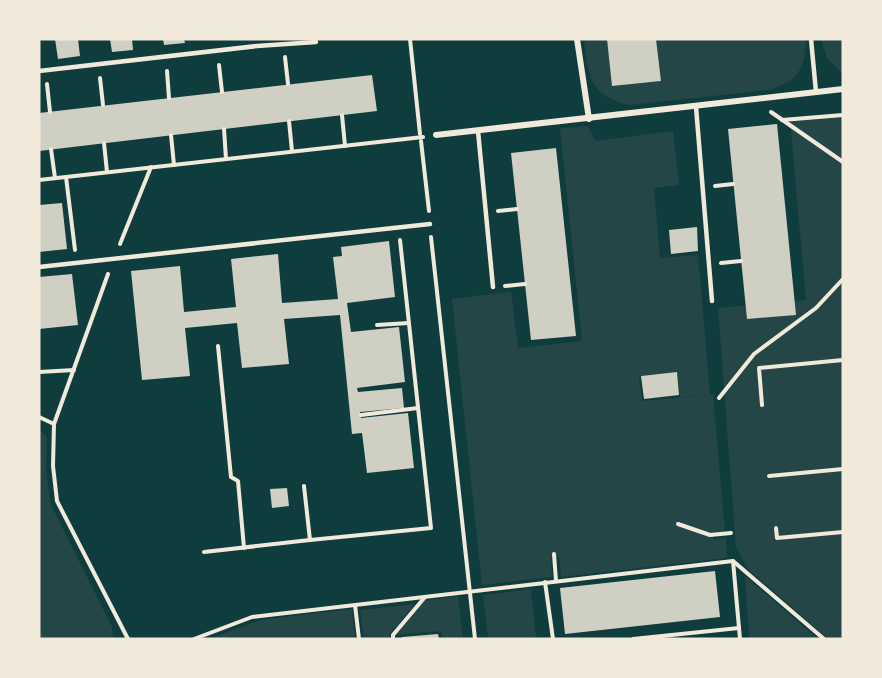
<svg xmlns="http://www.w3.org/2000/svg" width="882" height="678" font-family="Montserrat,sans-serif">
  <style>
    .green { fill: #244646; fill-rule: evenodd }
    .building { fill: #cfcfc3 }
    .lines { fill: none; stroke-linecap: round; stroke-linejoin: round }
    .path { stroke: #f1e9da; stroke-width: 4 }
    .service { stroke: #f1e9da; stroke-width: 4.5 }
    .minor { stroke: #f1e9da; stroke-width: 6 }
  </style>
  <rect width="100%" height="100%" fill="#0f3d3e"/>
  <g class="green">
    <path d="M 607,39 L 613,86 L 661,81 L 656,39 L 806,39 L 806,42 C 804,72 797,80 769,90 L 630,105 C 589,96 588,76 584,40 Z"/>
    <path d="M 821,39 L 843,39 L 843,74 L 827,58 Z"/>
    <path d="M 843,114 L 843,639 L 828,639 L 749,570 L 736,548 L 718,308 L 806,300 L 790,120 Z"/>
    <path d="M 588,126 L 595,141 L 673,131 L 679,185 L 654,188 L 660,258 L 698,255 L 710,394 L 713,395 L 725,531 L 713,533 L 714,540 L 726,538 L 727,558 L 561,577 L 559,556 L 551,557 L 552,577 L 482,585 L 452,299 L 511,292 L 518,348 L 582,341 L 560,128 ZM 677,372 L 680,397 L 698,396 L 642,401 L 639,376 Z"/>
    <path d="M 39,429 L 47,437 L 46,470 L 51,505 L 112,627 L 113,639 L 39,639 Z"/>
    <path d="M 745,576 L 818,639 L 749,639 Z"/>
    <path d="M 531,589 L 536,637 L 488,639 L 483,595 Z"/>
    <path d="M 458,596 L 463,639 L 442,639 L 441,631 L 396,635 L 424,601 Z"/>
    <path d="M 415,604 L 390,634 L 390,639 L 364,639 L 360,610 Z"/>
    <path d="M 352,609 L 355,639 L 209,639 L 260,620 Z"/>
  </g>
  <g class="building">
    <path d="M 55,39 L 78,39 L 80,56 L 58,59 Z"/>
    <path d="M 110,39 L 132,39 L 133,50 L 112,52 Z"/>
    <path d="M 163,39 L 184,39 L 185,43 L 164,45 Z"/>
    <path d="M 607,39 L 656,39 L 661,81 L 612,86 Z"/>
    <path d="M 372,75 L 377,111 L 39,151 L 39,113 Z"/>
    <path d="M 777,124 L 796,315 L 747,319 L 728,129 Z"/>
    <path d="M 556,148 L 576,336 L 531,340 L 511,153 Z"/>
    <path d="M 62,203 L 67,249 L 39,252 L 39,205 Z"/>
    <path d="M 697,227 L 698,251 L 671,254 L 669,230 Z"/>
    <path d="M 389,241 L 395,297 L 347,303 L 351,332 L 399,327 L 405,382 L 357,388 L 358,392 L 402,388 L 404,408 L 360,412 L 361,418 L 408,413 L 414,468 L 367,473 L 362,433 L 352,434 L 340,315 L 284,319 L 289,364 L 242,368 L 237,323 L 185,328 L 190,376 L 142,380 L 131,271 L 180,266 L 184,312 L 236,307 L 231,259 L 278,254 L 282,303 L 338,299 L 333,257 L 342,256 L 341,247 Z"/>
    <path d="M 72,274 L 78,325 L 39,329 L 39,277 Z"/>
    <path d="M 677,372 L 679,395 L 644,399 L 641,376 Z"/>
    <path d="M 287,488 L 289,506 L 272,508 L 270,489 Z"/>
    <path d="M 715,571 L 720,617 L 565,634 L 560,588 Z"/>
    <path d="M 438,634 L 439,639 L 402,639 L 402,637 Z"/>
  </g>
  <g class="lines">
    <g class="path">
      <path d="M 410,39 L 420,134"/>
      <path d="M 285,57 L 288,84"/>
      <path d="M 219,65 L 222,92"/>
      <path d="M 167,71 L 169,98"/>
      <path d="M 100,78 L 103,105"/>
      <path d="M 47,84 L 50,112"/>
      <path d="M 771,112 L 843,162"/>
      <path d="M 342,115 L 345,146"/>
      <path d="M 782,120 L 843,115"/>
      <path d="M 289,121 L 292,151"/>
      <path d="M 224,129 L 226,159"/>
      <path d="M 171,135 L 174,165"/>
      <path d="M 421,141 L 429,211"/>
      <path d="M 104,143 L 107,172"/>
      <path d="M 51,149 L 55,178"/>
      <path d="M 66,177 L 75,250"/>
      <path d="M 39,180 L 423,137"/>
      <path d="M 715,186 L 733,184"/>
      <path d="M 498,211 L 517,209"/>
      <path d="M 431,237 L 475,639"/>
      <path d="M 120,244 L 151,167"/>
      <path d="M 721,263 L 741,261"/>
      <path d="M 108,274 L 54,424 L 53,466 L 57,501 L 128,639"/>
      <path d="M 505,286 L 525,284"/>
      <path d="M 377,325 L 409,323"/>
      <path d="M 218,346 L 231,477 L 238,481 L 244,548"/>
      <path d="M 39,372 L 74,370"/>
      <path d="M 719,398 L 754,354 L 816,308 L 843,279"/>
      <path d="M 762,405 L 759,368 L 843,360"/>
      <path d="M 361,415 L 418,408"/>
      <path d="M 39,417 L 54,424"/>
      <path d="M 769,476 L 843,469"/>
      <path d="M 678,524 L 710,535 L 731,533"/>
      <path d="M 776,528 L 777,538 L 843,532"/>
      <path d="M 310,540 L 431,528 L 400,240"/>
      <path d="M 204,552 L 310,540 L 304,486"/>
      <path d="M 554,554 L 556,581"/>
      <path d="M 733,561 L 824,639"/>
      <path d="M 545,582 L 553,639"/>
      <path d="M 355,605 L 359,639"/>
      <path d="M 194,639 L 252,617 L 733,561 L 740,639"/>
      <path d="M 393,639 L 393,635 L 425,597"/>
      <path d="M 633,639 L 739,628"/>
    </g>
    <g class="service">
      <path d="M 811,39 L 816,92"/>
      <path d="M 39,71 L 257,46 L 316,42"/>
      <path d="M 696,107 L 712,301"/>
      <path d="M 478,131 L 493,287"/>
      <path d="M 39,267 L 430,224"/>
    </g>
    <g class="minor">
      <path d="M 577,39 L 589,119"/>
      <path d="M 436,135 L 843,89"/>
    </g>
  </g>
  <rect width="882" height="678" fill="none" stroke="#f1e9da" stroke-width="81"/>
</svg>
